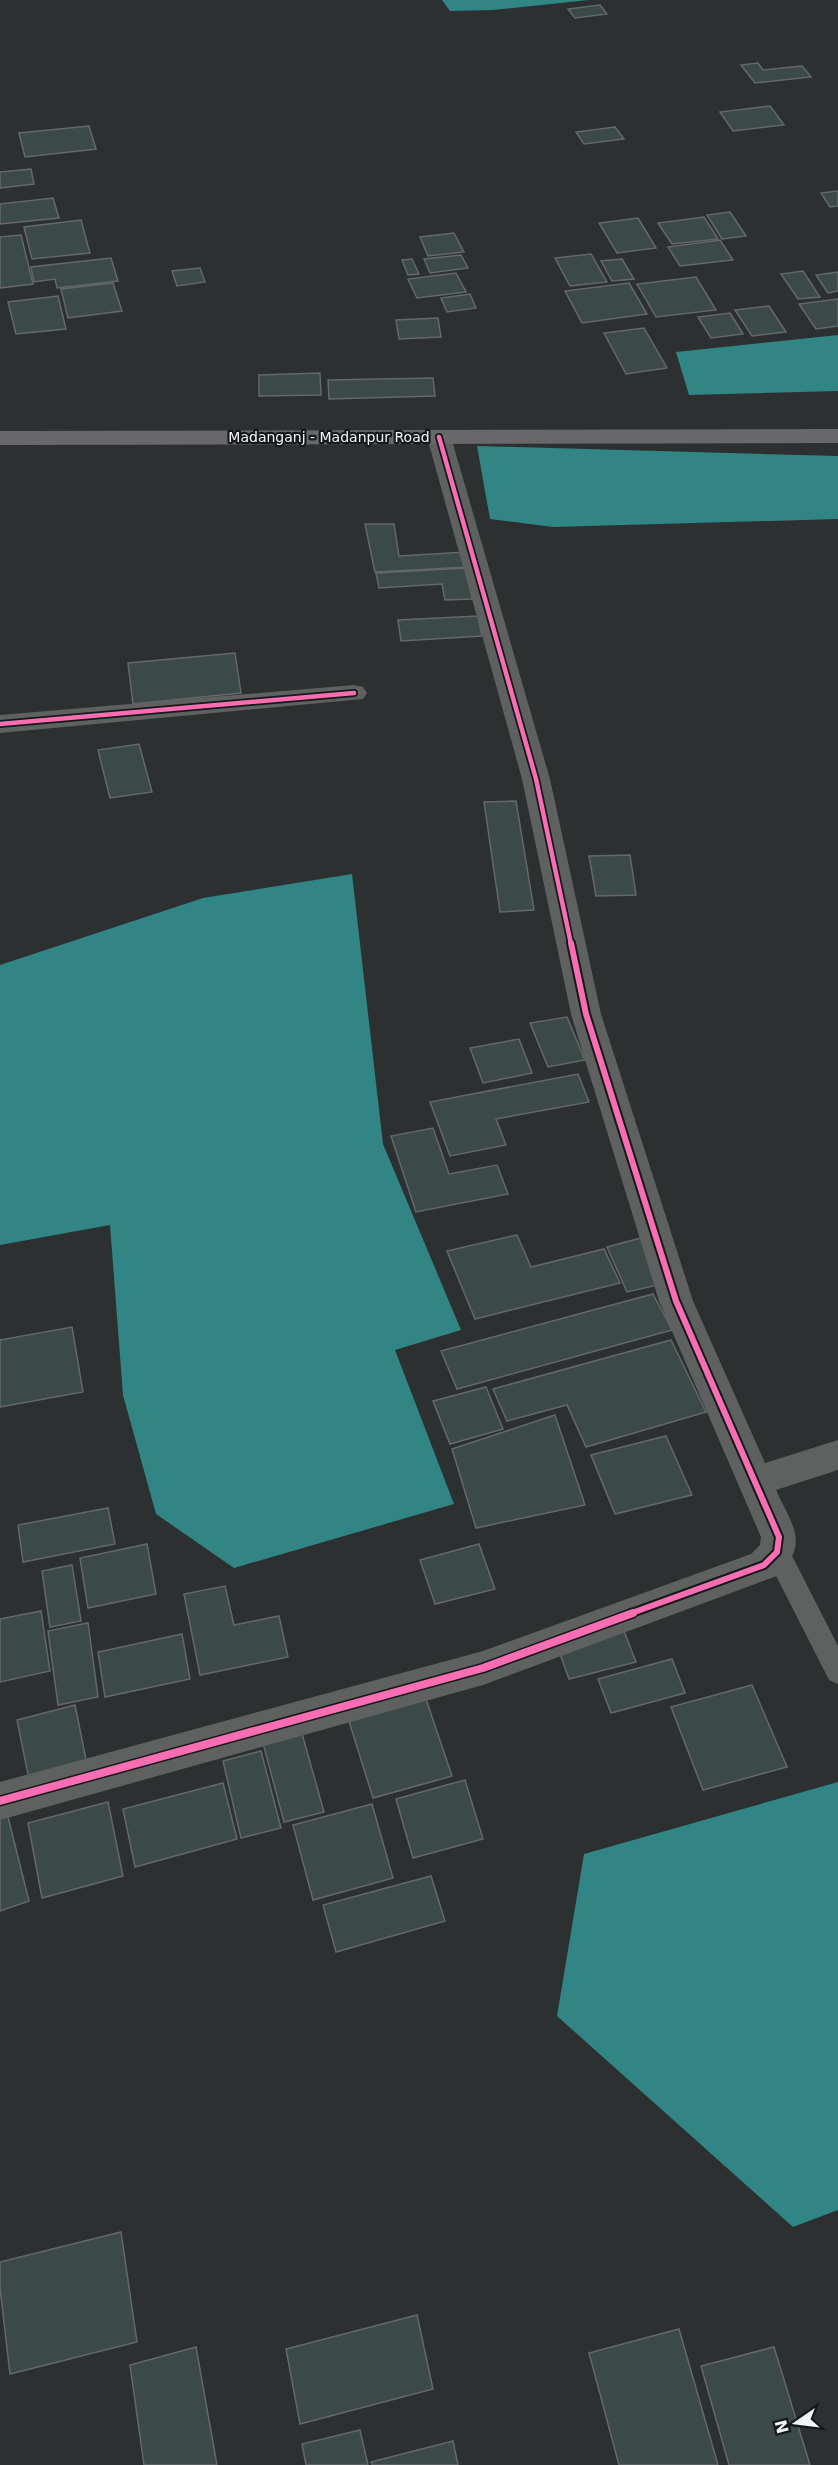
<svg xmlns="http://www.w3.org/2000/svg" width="838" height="2465" font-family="'DejaVu Sans',sans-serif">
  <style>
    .water { fill: #318584 }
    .building { fill: #3c4949; stroke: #646868; stroke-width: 1.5 }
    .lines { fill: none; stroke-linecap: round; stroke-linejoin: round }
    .lane { fill: #5f6060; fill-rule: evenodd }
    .street { fill: #5f6060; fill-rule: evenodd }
    .primary { fill: #686769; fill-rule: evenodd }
    .cycleway-far2-casing { stroke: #151919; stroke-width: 8 }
    .cycleway-far1-casing { stroke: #151919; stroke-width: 10 }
    .cycleway-casing { stroke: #151919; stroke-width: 11 }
    .cycleway-far2 { stroke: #f96db3; stroke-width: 4.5 }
    .cycleway-far1 { stroke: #f96db3; stroke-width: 6 }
    .cycleway { stroke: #f96db3; stroke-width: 8 }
    .labels { text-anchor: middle; stroke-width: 4.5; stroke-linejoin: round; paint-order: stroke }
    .far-street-label { font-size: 14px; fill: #f0f5f5; stroke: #151919 }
  </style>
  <rect width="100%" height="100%" fill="#2c3030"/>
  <g class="water">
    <path d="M 442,0 L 589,0 L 493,10 L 450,11 Z"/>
    <path d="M 838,335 L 838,391 L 689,395 L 676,352 Z"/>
    <path d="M 477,446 L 838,456 L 838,519 L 553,527 L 490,519 Z"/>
    <path d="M 352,874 L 383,1144 L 461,1330 L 395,1350 L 454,1504 L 234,1568 L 156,1514 L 123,1395 L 110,1225 L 0,1245 L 0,965 L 203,898 Z"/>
    <path d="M 838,1782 L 838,2210 L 793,2227 L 557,2016 L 584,1854 Z"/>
  </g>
  <g class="building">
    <path d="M 600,5 L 607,14 L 575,18 L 568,9 Z"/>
    <path d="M 758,63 L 763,70 L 802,66 L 811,77 L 755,83 L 741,65 Z"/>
    <path d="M 770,106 L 784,125 L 733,131 L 720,112 Z"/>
    <path d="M 89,126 L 96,149 L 25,157 L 19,133 Z"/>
    <path d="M 615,127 L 624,139 L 584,144 L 576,132 Z"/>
    <path d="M 31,169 L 34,184 L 0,188 L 0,172 Z"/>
    <path d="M 838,191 L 838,206 L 830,207 L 821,193 Z"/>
    <path d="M 53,198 L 59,218 L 0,224 L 0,204 Z"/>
    <path d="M 730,212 L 746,236 L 722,239 L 707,215 Z"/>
    <path d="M 704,217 L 718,239 L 672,244 L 658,223 Z"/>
    <path d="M 638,218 L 656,248 L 617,253 L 599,223 Z"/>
    <path d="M 81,220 L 90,253 L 32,259 L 24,227 Z"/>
    <path d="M 454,233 L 464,252 L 428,256 L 420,237 Z"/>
    <path d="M 21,235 L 33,284 L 0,288 L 0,237 Z"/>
    <path d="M 720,240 L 733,260 L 680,266 L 668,247 Z"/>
    <path d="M 591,254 L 607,282 L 570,286 L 555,258 Z"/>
    <path d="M 461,255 L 468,268 L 430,273 L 424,259 Z"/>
    <path d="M 111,258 L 118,281 L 57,288 L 55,279 L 34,282 L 31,267 Z"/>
    <path d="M 412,259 L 419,274 L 408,275 L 402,260 Z"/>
    <path d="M 622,259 L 634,279 L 612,281 L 601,261 Z"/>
    <path d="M 200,268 L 205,282 L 177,286 L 172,271 Z"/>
    <path d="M 803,271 L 820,297 L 798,299 L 781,274 Z"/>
    <path d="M 838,272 L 838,291 L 828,293 L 816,275 Z"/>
    <path d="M 456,273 L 466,292 L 417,298 L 408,279 Z"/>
    <path d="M 696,277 L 716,310 L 656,317 L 637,284 Z"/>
    <path d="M 113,283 L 122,311 L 68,318 L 61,289 Z"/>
    <path d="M 629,283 L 647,314 L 582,323 L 565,291 Z"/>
    <path d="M 470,294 L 476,308 L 447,312 L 441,298 Z"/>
    <path d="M 58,296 L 66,329 L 16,334 L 8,302 Z"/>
    <path d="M 838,299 L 838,326 L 816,329 L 799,304 Z"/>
    <path d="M 769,306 L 786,332 L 752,336 L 735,310 Z"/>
    <path d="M 730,313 L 743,334 L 711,338 L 698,317 Z"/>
    <path d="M 438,318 L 441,337 L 399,339 L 396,320 Z"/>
    <path d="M 644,328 L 667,368 L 626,374 L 604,333 Z"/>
    <path d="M 320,373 L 321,395 L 259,396 L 259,375 Z"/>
    <path d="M 433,378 L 435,396 L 329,399 L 328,380 Z"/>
    <path d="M 365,524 L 394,524 L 399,556 L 466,552 L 469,567 L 375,572 Z"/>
    <path d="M 467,568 L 472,599 L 445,600 L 442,584 L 379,588 L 376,573 Z"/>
    <path d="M 478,616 L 482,636 L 401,641 L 398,620 Z"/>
    <path d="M 235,653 L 241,693 L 133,704 L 128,663 Z"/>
    <path d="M 139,744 L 152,792 L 110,798 L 98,750 Z"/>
    <path d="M 516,801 L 534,910 L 500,912 L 484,802 Z"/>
    <path d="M 630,855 L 636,895 L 596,896 L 589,856 Z"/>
    <path d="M 567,1017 L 585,1060 L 548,1067 L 530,1023 Z"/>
    <path d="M 519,1039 L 532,1073 L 483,1083 L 470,1048 Z"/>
    <path d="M 578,1074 L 589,1102 L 496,1119 L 506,1145 L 450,1156 L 430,1102 Z"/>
    <path d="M 433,1128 L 449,1174 L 497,1165 L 508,1194 L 416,1212 L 391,1136 Z"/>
    <path d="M 517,1235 L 531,1267 L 604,1249 L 620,1283 L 475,1319 L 447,1251 Z"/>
    <path d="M 641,1238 L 662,1284 L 627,1292 L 607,1247 Z"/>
    <path d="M 653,1294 L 672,1330 L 457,1389 L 441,1351 Z"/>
    <path d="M 72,1327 L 83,1392 L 0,1407 L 0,1340 Z"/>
    <path d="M 671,1340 L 706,1412 L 586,1447 L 567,1405 L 507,1421 L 493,1389 Z"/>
    <path d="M 486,1387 L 503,1429 L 450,1444 L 433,1401 Z"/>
    <path d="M 555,1415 L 585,1505 L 476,1528 L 452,1449 Z"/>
    <path d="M 666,1436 L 692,1495 L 615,1514 L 591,1455 Z"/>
    <path d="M 108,1508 L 115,1544 L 23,1562 L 18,1525 Z"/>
    <path d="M 147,1544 L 156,1594 L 88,1608 L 80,1558 Z"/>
    <path d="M 479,1544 L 495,1589 L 435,1604 L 420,1560 Z"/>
    <path d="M 72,1565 L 81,1621 L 50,1627 L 42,1571 Z"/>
    <path d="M 225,1586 L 234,1625 L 279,1616 L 288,1657 L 200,1675 L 184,1594 Z"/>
    <path d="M 41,1611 L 50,1671 L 0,1682 L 0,1619 Z"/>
    <path d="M 88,1623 L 98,1697 L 58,1705 L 48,1631 Z"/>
    <path d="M 624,1631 L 636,1662 L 569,1679 L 558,1648 Z"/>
    <path d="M 182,1634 L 190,1679 L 105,1697 L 98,1652 Z"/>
    <path d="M 672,1659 L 685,1693 L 611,1713 L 598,1679 Z"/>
    <path d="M 752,1685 L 787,1767 L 703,1790 L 671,1707 Z"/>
    <path d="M 424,1693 L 452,1776 L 373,1798 L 347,1715 Z"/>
    <path d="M 75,1705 L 89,1774 L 31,1789 L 17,1720 Z"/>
    <path d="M 299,1723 L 324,1812 L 284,1822 L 260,1732 Z"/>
    <path d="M 261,1751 L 281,1828 L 241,1838 L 223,1761 Z"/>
    <path d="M 465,1780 L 483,1839 L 413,1858 L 396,1799 Z"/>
    <path d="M 223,1783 L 237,1839 L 135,1867 L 123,1809 Z"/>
    <path d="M 108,1802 L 123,1876 L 42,1898 L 28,1823 Z"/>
    <path d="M 372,1804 L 393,1878 L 313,1900 L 293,1825 Z"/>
    <path d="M 6,1809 L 29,1901 L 0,1911 L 0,1811 Z"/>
    <path d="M 431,1876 L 445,1921 L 336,1952 L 323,1905 Z"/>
    <path d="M 121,2232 L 137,2342 L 10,2374 L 0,2288 L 0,2262 Z"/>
    <path d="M 417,2315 L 433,2389 L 300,2424 L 286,2349 Z"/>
    <path d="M 679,2329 L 718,2465 L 619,2465 L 589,2353 Z"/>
    <path d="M 196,2347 L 217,2465 L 144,2465 L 130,2365 Z"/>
    <path d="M 774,2347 L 810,2465 L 729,2465 L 701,2366 Z"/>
    <path d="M 360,2430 L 368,2465 L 306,2465 L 302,2444 Z"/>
    <path d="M 453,2441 L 458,2465 L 372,2465 L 371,2462 Z"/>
  </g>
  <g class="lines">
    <path class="lane" d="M 777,1541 L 786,1544 L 838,1646 L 838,1684 L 829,1680 L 764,1552 L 768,1544 Z"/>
    <g class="street">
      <path d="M 439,430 L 447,432 L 451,437 L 550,779 L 601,1014 L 693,1301 L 765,1463 L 838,1440 L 838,1470 L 776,1490 C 793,1527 810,1543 777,1576 L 483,1685 L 0,1820 L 0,1782 L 483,1651 L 751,1554 L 760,1545 L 761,1537 L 659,1301 L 571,1014 L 522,779 L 427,437 L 431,432 Z"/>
      <path d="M 354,685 L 363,687 L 367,693 L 363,699 L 0,733 L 0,715 Z"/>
    </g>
    <path class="primary" d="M 838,429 L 838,443 L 0,445 L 0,431 Z"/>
    <g class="cycleway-far2-casing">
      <g id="cycleway-far2">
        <path d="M 439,437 L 536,779 L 571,944"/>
        <path d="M 0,724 L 354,693"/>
      </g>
    </g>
    <g class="cycleway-far1-casing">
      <path id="cycleway-far1" d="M 571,943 L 586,1014 L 676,1301 L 779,1537 L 777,1552 L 764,1565 L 629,1614"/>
    </g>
    <g class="cycleway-casing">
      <path id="cycleway" d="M 0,1801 L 483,1668 L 633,1613"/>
    </g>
    <use href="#cycleway-far2" class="cycleway-far2"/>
    <use href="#cycleway-far1" class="cycleway-far1"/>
    <use href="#cycleway" class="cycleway"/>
  </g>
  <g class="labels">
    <g class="far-street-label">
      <text x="329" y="442">Madanganj - Madanpur Road</text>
    </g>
  </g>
  <g transform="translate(796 2423) rotate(256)" stroke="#151919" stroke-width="4.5" paint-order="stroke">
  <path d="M0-4.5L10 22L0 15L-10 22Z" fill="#f0f5f5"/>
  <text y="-9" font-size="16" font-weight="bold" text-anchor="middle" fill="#f0f5f5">N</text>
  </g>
</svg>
